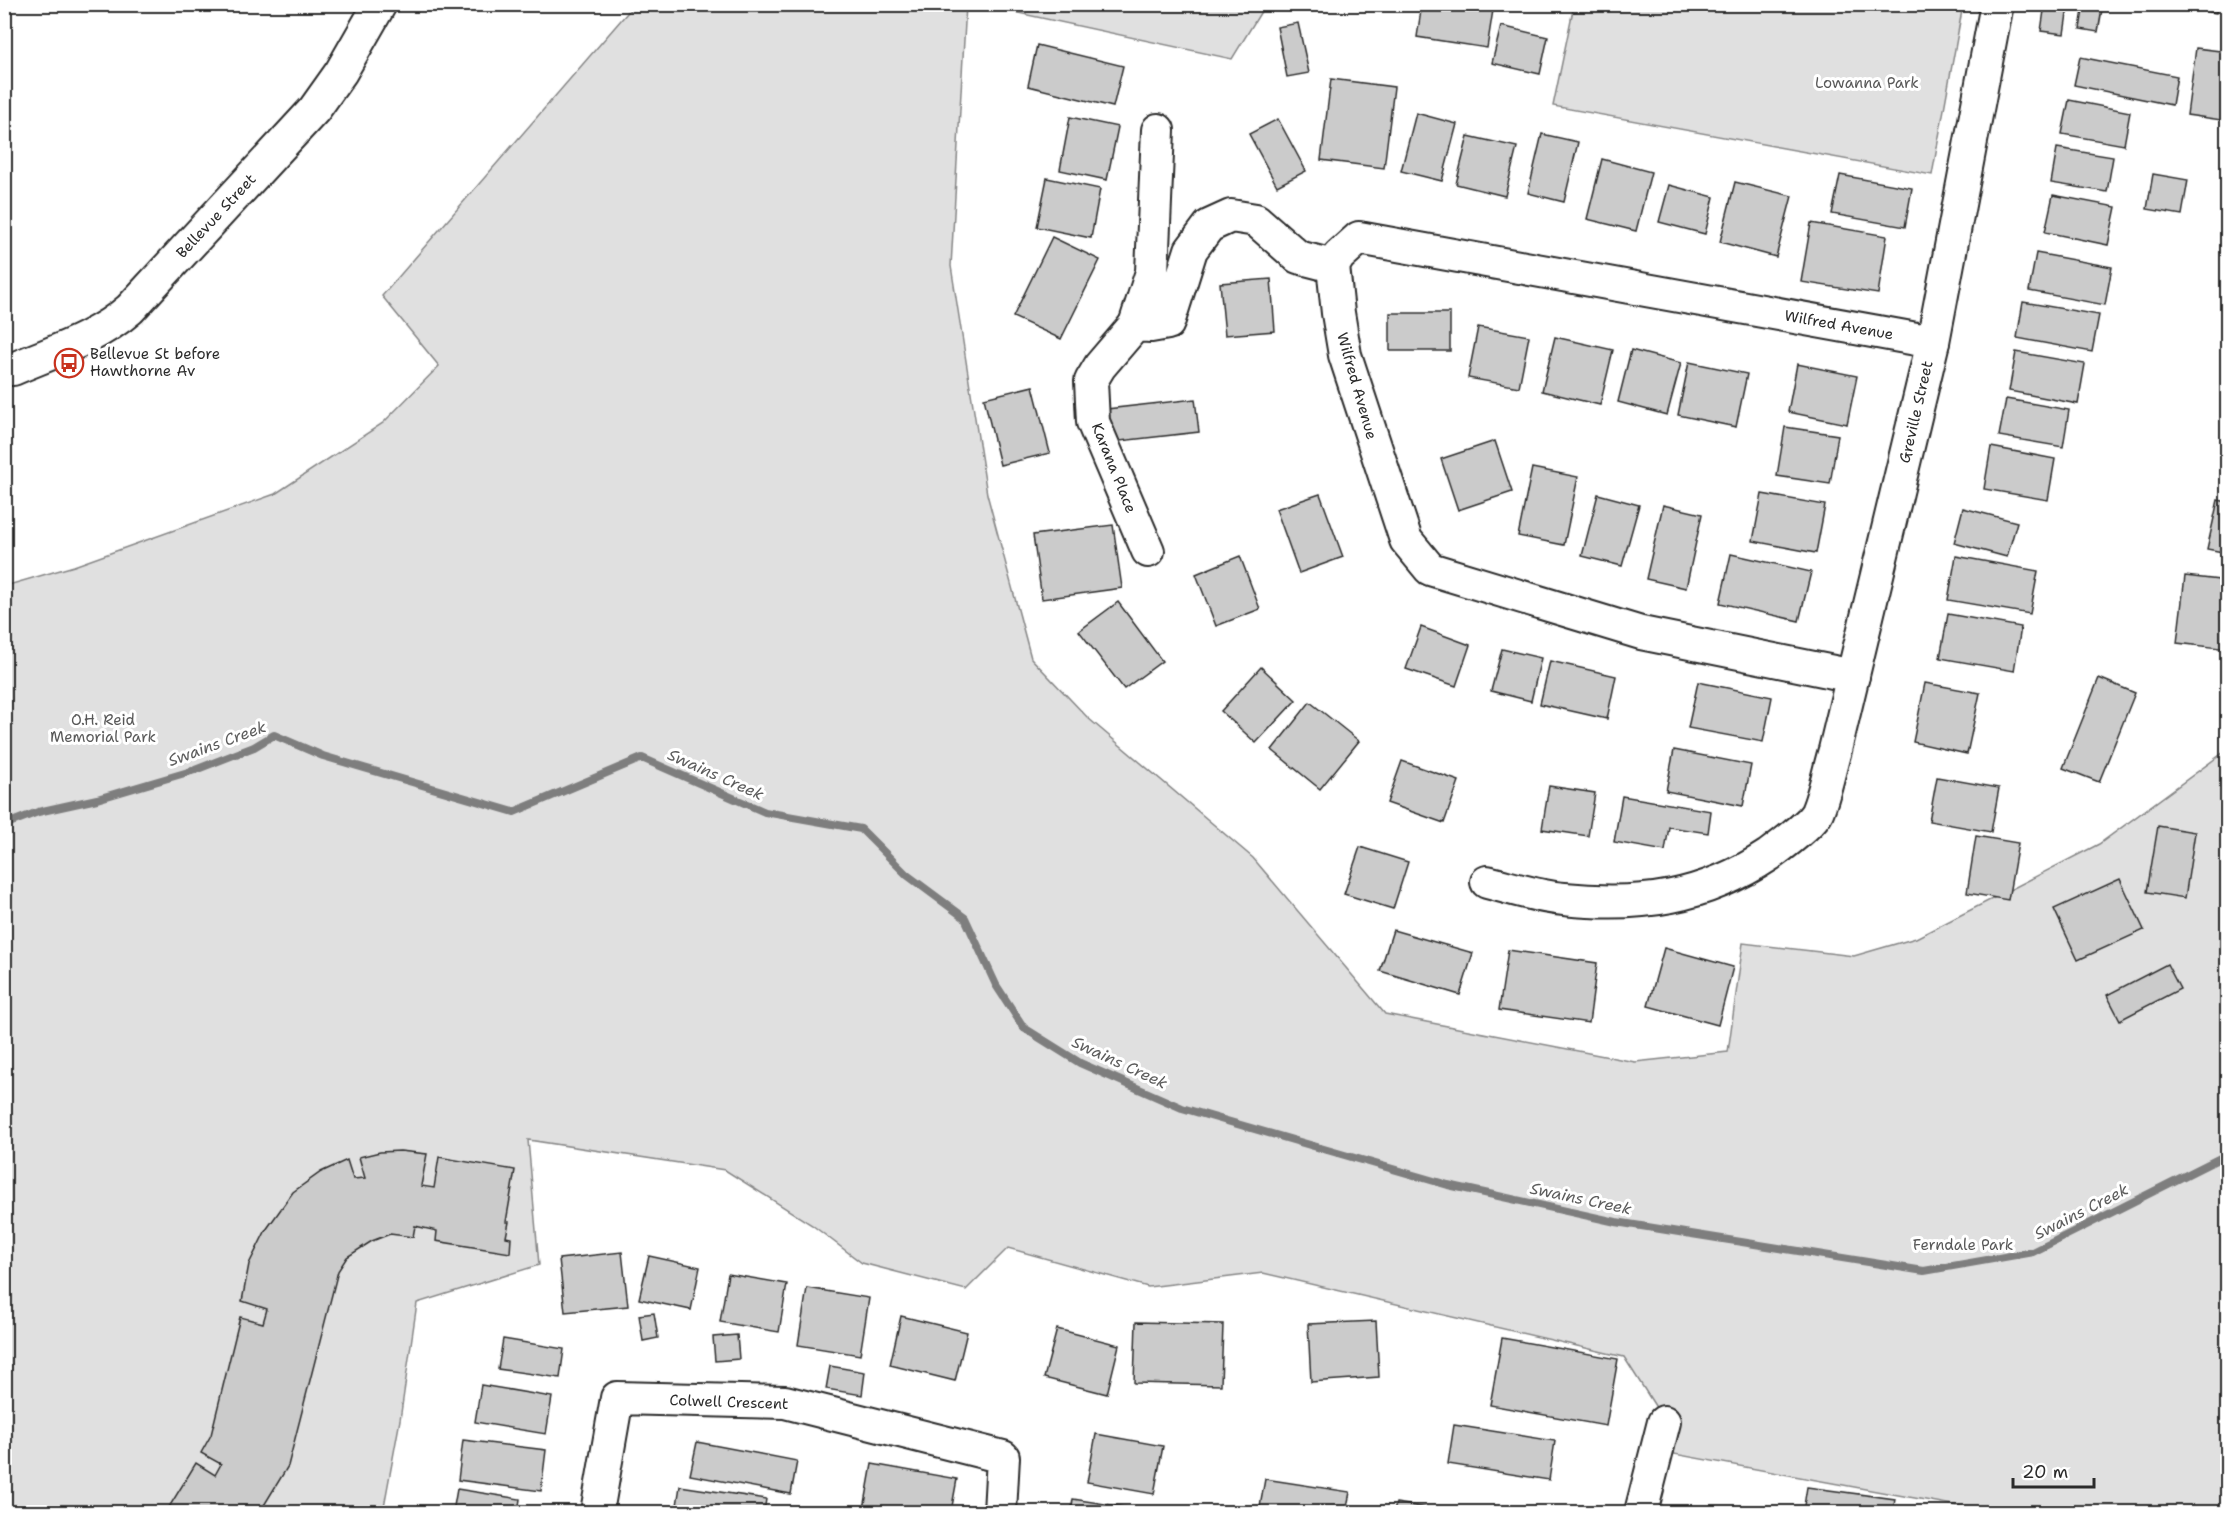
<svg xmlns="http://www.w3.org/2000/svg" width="2232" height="1517" font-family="'Shantell Sans',sans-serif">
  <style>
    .green { fill: #e0e0e0; stroke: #868686; stroke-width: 1.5 }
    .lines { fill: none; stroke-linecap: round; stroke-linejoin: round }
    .stream { stroke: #7e7e7e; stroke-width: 8 }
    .building { fill: #cbcbcb; stroke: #2b2b2b; stroke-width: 1.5 }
    .street-casing { stroke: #2b2b2b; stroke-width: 36 }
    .street { stroke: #fff; stroke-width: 32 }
    .labels { text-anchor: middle; stroke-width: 6; stroke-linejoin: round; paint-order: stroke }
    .park-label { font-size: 15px; fill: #585858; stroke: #fff }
    .street-label { font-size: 15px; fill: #2b2b2b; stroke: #fff }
    .poi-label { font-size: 15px; fill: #2b2b2b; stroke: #fff; text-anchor: start }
    .water-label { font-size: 16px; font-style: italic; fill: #5c5c5c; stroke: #fff }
  </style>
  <rect width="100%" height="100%" fill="#fff"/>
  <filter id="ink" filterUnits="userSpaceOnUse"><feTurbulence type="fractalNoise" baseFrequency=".0167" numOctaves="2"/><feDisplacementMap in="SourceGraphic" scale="12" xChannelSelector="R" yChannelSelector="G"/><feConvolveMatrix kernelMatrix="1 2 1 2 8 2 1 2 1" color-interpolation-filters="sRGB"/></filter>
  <g filter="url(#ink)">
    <g class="green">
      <path d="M 634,5 L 966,5 L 951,266 L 987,494 L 1031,658 L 1088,718 L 1253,858 L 1385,1014 L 1635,1062 L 1728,1052 L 1743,943 L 1854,956 L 1916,938 L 2099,844 L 2227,750 L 2227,1512 L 1991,1512 L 1674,1454 L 1676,1439 L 1624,1357 L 1263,1273 L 1148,1287 L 1008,1248 L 966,1290 L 862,1263 L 812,1225 L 725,1170 L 528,1140 L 539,1265 L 417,1303 L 400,1420 L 383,1512 L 5,1512 L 5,586 L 74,566 L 275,494 L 383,423 L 439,366 L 382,296 Z"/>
      <path d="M 981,5 L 1265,5 L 1232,59 Z"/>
      <path d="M 1574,5 L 1963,5 L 1932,175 L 1553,106 Z"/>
    </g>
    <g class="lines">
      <path class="stream" d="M 4,825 L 38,812 L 97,799 L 195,770 L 254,747 L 274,735 L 323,756 L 514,812 L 642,758 L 765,812 L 861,829 L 907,875 L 965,918 L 996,985 L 1024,1028 L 1080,1063 L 1182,1108 L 1448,1185 L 1616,1222 L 1924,1271 L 2033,1252 L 2228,1154"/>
    </g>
    <g class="building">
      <path d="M 1422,4 L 1455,4 L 1493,10 L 1487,48 L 1417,37 Z"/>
      <path d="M 2045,4 L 2068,7 L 2064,34 L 2041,31 Z"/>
      <path d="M 2084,4 L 2103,4 L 2098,32 L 2080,29 Z"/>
      <path d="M 2165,4 L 2218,4 L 2216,13 Z"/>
      <path d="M 1298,23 L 1309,73 L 1287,77 L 1277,27 Z"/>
      <path d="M 1501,26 L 1548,37 L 1540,74 L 1492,63 Z"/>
      <path d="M 1037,45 L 1123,66 L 1113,107 L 1028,86 Z"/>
      <path d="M 2196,48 L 2228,52 L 2228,121 L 2187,115 Z"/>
      <path d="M 2080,57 L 2177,76 L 2172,105 L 2074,85 Z"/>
      <path d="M 1331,79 L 1394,87 L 1384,168 L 1321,160 Z"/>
      <path d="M 2069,100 L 2130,112 L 2124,145 L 2062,134 Z"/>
      <path d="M 1416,113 L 1457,124 L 1442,181 L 1401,171 Z"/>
      <path d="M 1070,117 L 1118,127 L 1107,180 L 1060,170 Z"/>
      <path d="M 1278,119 L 1306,171 L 1277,186 L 1249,134 Z"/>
      <path d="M 1542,134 L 1578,142 L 1564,202 L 1528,193 Z"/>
      <path d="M 1468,136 L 1517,147 L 1505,196 L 1456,184 Z"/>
      <path d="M 2057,148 L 2113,157 L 2107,192 L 2051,183 Z"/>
      <path d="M 1602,159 L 1651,172 L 1636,231 L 1587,219 Z"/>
      <path d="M 2153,174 L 2188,180 L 2182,215 L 2147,209 Z"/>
      <path d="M 1840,175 L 1912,188 L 1905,227 L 1832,214 Z"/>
      <path d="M 1047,178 L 1100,189 L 1091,238 L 1037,227 Z"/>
      <path d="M 1735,182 L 1792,196 L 1776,257 L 1720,242 Z"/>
      <path d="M 1669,185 L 1714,197 L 1705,234 L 1659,222 Z"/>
      <path d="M 2053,195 L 2116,207 L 2108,245 L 2045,232 Z"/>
      <path d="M 1811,223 L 1887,236 L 1878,294 L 1801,282 Z"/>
      <path d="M 1052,237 L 1100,260 L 1061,339 L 1013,317 Z"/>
      <path d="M 2036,253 L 2112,267 L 2105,305 L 2029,291 Z"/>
      <path d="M 1271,279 L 1275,331 L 1225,335 L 1220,283 Z"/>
      <path d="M 2023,302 L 2099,315 L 2092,352 L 2017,338 Z"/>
      <rect x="1390" y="313" width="60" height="38"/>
      <path d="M 1478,327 L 1529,336 L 1519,387 L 1468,378 Z"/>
      <path d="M 1555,337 L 1613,350 L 1600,405 L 1542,391 Z"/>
      <path d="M 1631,350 L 1681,363 L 1667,415 L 1618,402 Z"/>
      <path d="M 2016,352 L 2085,364 L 2078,404 L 2009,391 Z"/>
      <path d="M 1689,362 L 1747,374 L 1736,427 L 1678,415 Z"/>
      <path d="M 1797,364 L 1857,376 L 1847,424 L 1788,412 Z"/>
      <path d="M 1033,386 L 1050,453 L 1000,465 L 984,398 Z"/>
      <path d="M 1195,399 L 1199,432 L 1111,442 L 1107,409 Z"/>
      <path d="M 2006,399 L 2069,410 L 2063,447 L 1999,436 Z"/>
      <path d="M 1785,427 L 1838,435 L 1830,484 L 1777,476 Z"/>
      <path d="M 1495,441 L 1512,492 L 1458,510 L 1441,459 Z"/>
      <path d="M 1991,447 L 2055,459 L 2048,500 L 1984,489 Z"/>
      <path d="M 1532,468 L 1578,477 L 1564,545 L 1518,536 Z"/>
      <path d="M 1320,494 L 1343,557 L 1299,573 L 1276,509 Z"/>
      <path d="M 1598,494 L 1639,505 L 1622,566 L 1582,556 Z"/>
      <path d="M 1762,494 L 1825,505 L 1816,553 L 1753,541 Z"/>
      <path d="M 2218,500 L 2228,502 L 2228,553 L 2207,549 Z"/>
      <path d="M 1663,505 L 1702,514 L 1686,588 L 1646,579 Z"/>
      <path d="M 1963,508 L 2017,522 L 2007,557 L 1954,543 Z"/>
      <path d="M 1113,525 L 1122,588 L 1042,599 L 1033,535 Z"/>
      <path d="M 1731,554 L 1811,572 L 1799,621 L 1720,603 Z"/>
      <path d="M 1240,556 L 1260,609 L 1216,626 L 1196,574 Z"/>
      <path d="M 1956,556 L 2038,571 L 2030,614 L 1948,600 Z"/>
      <path d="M 2185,576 L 2228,581 L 2228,649 L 2177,643 Z"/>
      <path d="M 1118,602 L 1162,661 L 1124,689 L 1079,631 Z"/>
      <path d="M 1948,614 L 2021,627 L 2014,671 L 1940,658 Z"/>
      <path d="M 1421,627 L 1470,645 L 1456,686 L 1406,669 Z"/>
      <path d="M 1502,649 L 1541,658 L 1531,701 L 1491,691 Z"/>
      <path d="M 1550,661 L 1616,676 L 1607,719 L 1540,704 Z"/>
      <path d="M 1261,667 L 1296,700 L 1256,743 L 1221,711 Z"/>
      <path d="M 2099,678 L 2135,693 L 2099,782 L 2063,768 Z"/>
      <path d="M 1698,682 L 1772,697 L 1763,742 L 1688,728 Z"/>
      <path d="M 1925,683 L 1980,693 L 1967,754 L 1913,742 Z"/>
      <path d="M 1310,702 L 1359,741 L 1320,789 L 1272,750 Z"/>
      <path d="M 1674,750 L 1751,765 L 1743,806 L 1666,791 Z"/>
      <path d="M 1402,761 L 1459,781 L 1444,823 L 1387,803 Z"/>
      <path d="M 1937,777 L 1999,788 L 1991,832 L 1929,821 Z"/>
      <path d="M 1549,786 L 1595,793 L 1588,836 L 1542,829 Z"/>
      <path d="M 1622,796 L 1711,811 L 1708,833 L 1669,827 L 1665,851 L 1614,842 Z"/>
      <path d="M 2158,826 L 2195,832 L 2185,898 L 2147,892 Z"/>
      <path d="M 1976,836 L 2018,843 L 2008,900 L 1967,893 Z"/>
      <path d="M 1360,847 L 1408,862 L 1393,909 L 1344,894 Z"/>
      <path d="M 2120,879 L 2144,930 L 2078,960 L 2054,909 Z"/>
      <path d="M 1393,930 L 1473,953 L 1460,995 L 1380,971 Z"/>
      <path d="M 1664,948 L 1733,967 L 1718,1025 L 1648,1006 Z"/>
      <path d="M 1508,950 L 1597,963 L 1589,1023 L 1499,1010 Z"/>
      <path d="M 2167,964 L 2180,989 L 2120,1020 L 2107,995 Z"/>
      <path d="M 400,1151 L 427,1154 L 421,1186 L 434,1188 L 439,1157 L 515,1170 L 506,1222 L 509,1222 L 506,1237 L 511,1238 L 510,1253 L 436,1241 L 437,1231 L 415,1226 L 413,1237 L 390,1234 L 372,1241 L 347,1257 L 338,1271 L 288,1466 L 260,1512 L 166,1512 L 196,1463 L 215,1475 L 221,1464 L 201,1453 L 211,1435 L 240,1317 L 263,1323 L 267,1309 L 242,1301 L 249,1264 L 266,1230 L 293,1192 L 321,1172 L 347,1160 L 353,1179 L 365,1178 L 359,1157 L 380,1152 Z"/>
      <path d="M 622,1252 L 628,1306 L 565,1312 L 559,1259 Z"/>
      <path d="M 649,1256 L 700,1267 L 691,1310 L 639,1299 Z"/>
      <path d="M 728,1274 L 787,1284 L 779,1332 L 720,1322 Z"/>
      <path d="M 807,1288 L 869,1298 L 860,1355 L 798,1345 Z"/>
      <path d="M 654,1313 L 658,1338 L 643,1341 L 639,1315 Z"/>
      <path d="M 901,1316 L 967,1332 L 955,1381 L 890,1365 Z"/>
      <path d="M 1376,1321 L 1379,1377 L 1311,1382 L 1308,1324 Z"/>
      <path d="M 1136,1322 L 1223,1324 L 1221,1385 L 1134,1383 Z"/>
      <path d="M 1057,1329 L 1119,1345 L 1107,1394 L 1044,1378 Z"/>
      <path d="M 737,1335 L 739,1359 L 715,1361 L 713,1337 Z"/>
      <path d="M 1502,1338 L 1618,1359 L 1606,1426 L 1490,1405 Z"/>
      <path d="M 503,1339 L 564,1349 L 560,1378 L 498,1369 Z"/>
      <path d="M 830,1366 L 865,1372 L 862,1395 L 826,1389 Z"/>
      <path d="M 481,1385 L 552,1397 L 546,1434 L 475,1422 Z"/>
      <path d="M 1454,1425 L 1555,1441 L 1549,1480 L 1448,1464 Z"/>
      <path d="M 1096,1434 L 1163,1446 L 1154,1494 L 1087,1482 Z"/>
      <path d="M 463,1440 L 546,1450 L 541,1491 L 458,1480 Z"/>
      <path d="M 697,1442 L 797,1461 L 791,1494 L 690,1475 Z"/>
      <path d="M 872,1464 L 957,1479 L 951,1512 L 883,1512 L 864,1509 Z"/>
      <path d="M 1265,1479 L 1350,1492 L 1346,1512 L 1259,1512 Z"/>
      <path d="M 680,1486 L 766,1499 L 764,1512 L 676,1512 Z"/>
      <path d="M 1807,1487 L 1895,1499 L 1893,1512 L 1803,1512 Z"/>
      <path d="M 457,1489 L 520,1499 L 518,1512 L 453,1512 Z"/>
      <path d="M 1073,1499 L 1144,1510 L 1143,1512 L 1071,1512 Z"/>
      <path d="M 1396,1503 L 1454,1512 L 1394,1512 Z"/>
    </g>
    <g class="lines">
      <g class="street-casing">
        <g id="street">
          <path d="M 1135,325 L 1152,272 L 1158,130"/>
          <path d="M 4,369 L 13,369 C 53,352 97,338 130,309 L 314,110 L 341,72 L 380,4"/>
          <path d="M 1148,551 L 1093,422 L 1091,381 L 1100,366 L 1135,325 L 1151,326 L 1168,323 L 1191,250 L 1209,226 L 1231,216 L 1256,220 L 1298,257 L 1333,266"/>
          <path d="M 1853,676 L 1641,633 L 1430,569 L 1406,540 L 1345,355 L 1338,313 L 1333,266 L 1339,256 L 1359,238 L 1933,342"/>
          <path d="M 1487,882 C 1512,888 1538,897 1564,899 C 1641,907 1704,898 1769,855 C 1780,847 1812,823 1817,812 C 1825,793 1829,770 1835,750 L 1933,342 L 1997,4"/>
          <path d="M 597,1512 L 617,1398 L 785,1402 L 1003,1457 L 1000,1512"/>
          <path d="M 1641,1512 L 1664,1422"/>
        </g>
      </g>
      <use href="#street" class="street"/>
    </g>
  </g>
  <defs>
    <g id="bus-ring" transform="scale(1.5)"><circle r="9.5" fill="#fff" stroke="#c8321e" stroke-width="1.5"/><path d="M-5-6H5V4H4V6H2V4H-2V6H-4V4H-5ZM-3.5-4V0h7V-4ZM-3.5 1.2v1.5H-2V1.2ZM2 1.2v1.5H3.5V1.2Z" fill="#c8321e"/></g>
  </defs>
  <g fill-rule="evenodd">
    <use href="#bus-ring" x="69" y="363"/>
  </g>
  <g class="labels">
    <g class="park-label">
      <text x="1867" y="88">Lowanna Park</text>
      <text x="103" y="725">O.H. Reid<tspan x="103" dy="17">Memorial Park</tspan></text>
      <text x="1963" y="1250">Ferndale Park</text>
    </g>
    <g class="street-label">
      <text transform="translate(216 216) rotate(-47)" y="5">Bellevue Street</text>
      <text transform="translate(1839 325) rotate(10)" y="5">Wilfred Avenue</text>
      <text transform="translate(1357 386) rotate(74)" y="5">Wilfred Avenue</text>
      <text transform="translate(1916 412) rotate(-77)" y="5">Greville Street</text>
      <text transform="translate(1114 468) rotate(68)" y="5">Karana Place</text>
      <text transform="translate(729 1402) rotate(2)" y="5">Colwell Crescent</text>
    </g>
    <g class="poi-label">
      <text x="90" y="359">Bellevue St before<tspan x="90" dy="17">Hawthorne Av</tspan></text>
    </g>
    <g class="water-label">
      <text transform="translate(217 743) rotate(-20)" y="6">Swains Creek</text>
      <text transform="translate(716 774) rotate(24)" y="6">Swains Creek</text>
      <text transform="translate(1120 1062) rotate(25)" y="6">Swains Creek</text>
      <text transform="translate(1581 1198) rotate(12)" y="6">Swains Creek</text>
      <text transform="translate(2081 1211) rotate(-27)" y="6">Swains Creek</text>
    </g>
  </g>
  <rect width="2232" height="1517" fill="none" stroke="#fff" stroke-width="24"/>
  <rect x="12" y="12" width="2208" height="1493" fill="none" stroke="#2b2b2b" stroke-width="2" filter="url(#ink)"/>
  <path d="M2013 1478v9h81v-9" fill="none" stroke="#2b2b2b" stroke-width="3"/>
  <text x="2022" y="1478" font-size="18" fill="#2b2b2b" stroke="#ffffff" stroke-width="4.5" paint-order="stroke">20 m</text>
</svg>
